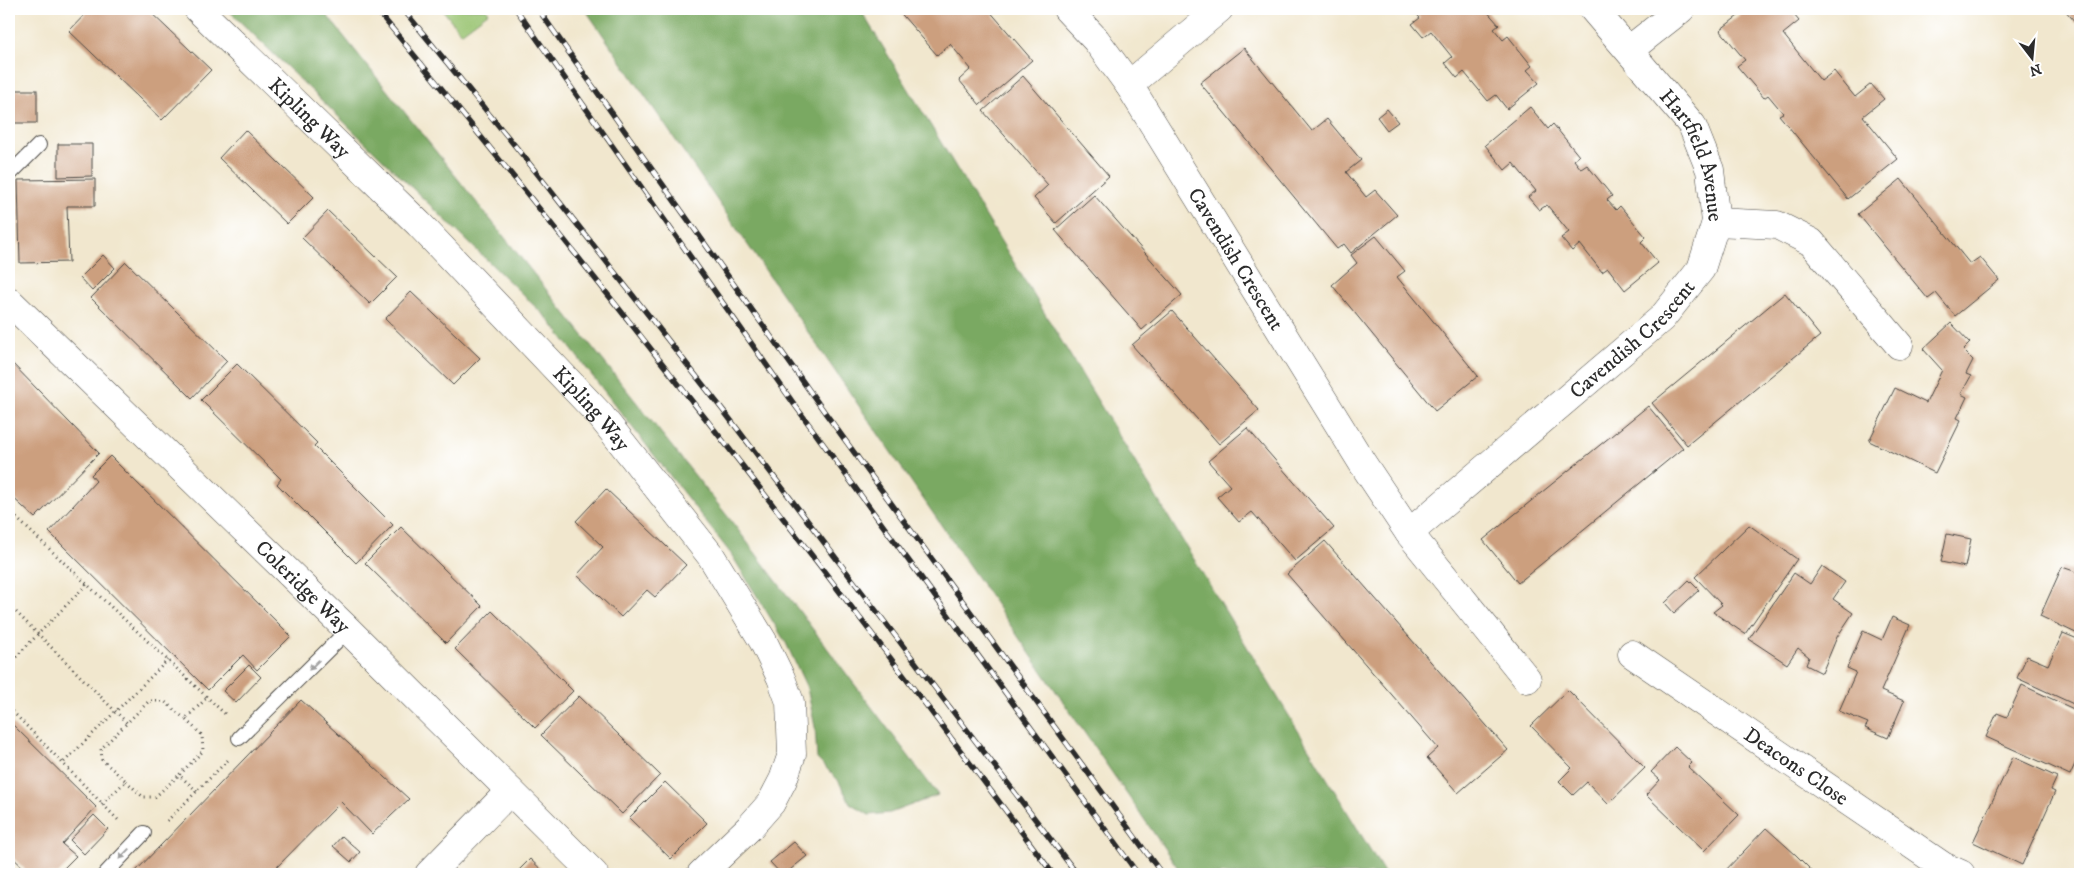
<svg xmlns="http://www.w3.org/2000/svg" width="2089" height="883" font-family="'IM FELL DW Pica',serif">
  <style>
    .green { fill: #98c370; stroke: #62774e }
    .forest { fill: #7aa962; stroke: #526a46 }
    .building { fill: #cc9f7e }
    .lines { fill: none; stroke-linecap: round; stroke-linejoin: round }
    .service-casing { stroke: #494743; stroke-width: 16 }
    .minor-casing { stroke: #494743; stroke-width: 29 }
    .path { stroke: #494743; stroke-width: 3; stroke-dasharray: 1 4; stroke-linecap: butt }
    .service { stroke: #fff; stroke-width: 14 }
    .minor { stroke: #fff; stroke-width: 28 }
    .rail-casing { stroke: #2b2b2b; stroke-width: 5.5 }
    .rail { stroke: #fff; stroke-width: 4; stroke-dasharray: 11; stroke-linecap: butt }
    .oneway { fill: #a0a0a0 }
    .labels { text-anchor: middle; stroke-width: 5; stroke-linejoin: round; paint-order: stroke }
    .street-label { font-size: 21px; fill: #2b2b2b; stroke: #fff }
  </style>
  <rect width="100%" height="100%" fill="#fff"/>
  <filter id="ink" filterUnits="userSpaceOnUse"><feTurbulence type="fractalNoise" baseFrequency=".02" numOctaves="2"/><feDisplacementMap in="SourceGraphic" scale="10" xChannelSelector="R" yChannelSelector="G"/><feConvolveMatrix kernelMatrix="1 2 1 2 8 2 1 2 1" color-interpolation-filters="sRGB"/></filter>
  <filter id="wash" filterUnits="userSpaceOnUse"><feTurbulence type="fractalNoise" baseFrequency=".0096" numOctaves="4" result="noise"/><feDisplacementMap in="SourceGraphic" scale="20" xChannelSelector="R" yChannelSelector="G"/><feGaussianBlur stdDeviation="1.12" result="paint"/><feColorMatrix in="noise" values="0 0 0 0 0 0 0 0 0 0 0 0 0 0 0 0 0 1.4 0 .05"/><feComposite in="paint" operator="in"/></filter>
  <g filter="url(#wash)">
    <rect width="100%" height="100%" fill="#f1e7ce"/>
    <path class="green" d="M 442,9 L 486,9 L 489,12 L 461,33 Z"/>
    <g class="forest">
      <path d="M 227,9 L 322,9 L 729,518 L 938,795 L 890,813 L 869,815 L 850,803 L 838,780 L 817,759 L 815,727 L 807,688 L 786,643 L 731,554 L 548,319 Z"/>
      <path d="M 585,9 L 860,9 L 1385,874 L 1182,874 Z"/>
    </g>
    <g id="blocks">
      <g class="building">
        <path d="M 90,9 L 147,9 L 211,70 L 162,120 L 69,31 Z"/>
        <path d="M 897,9 L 988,9 L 1032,60 L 980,105 L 959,80 L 971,69 L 950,44 L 937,55 Z"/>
        <path d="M 1412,9 L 1485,9 L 1499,25 L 1494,29 L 1503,40 L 1508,36 L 1532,66 L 1527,70 L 1539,83 L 1507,109 L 1496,95 L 1488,101 L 1464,72 L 1457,78 L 1445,63 L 1452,57 L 1431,31 L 1423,37 L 1412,24 L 1420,18 Z"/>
        <path d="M 1747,9 L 1789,9 L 1799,21 L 1783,34 L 1821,81 L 1834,71 L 1855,97 L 1871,84 L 1884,99 L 1863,116 L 1898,159 L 1848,199 L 1779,115 L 1783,113 L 1768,95 L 1764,98 L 1737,66 L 1745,60 L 1720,30 Z"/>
        <path d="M 2064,9 L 2080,9 L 2080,20 L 2076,23 Z"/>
        <path d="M 1244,48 L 1312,131 L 1327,119 L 1361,160 L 1346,172 L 1366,197 L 1375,190 L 1397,215 L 1351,253 L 1344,244 L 1337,249 L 1200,83 Z"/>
        <path d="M 1023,76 L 1109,176 L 1056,223 L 1034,198 L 1048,185 L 983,111 Z"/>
        <rect x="9" y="90" width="28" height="33"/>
        <path d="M 1530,107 L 1548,129 L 1553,124 L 1579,156 L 1574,160 L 1581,169 L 1587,165 L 1612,196 L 1607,200 L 1616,210 L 1620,206 L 1646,237 L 1641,242 L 1658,263 L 1625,290 L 1608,268 L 1602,272 L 1580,244 L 1572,251 L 1561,238 L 1569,232 L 1547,205 L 1539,210 L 1528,197 L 1536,191 L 1513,163 L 1505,170 L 1485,145 Z"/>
        <path d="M 1387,109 L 1398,122 L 1387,130 L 1377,117 Z"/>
        <path d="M 245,130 L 314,197 L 287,224 L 219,158 Z"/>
        <path d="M 58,144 L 92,144 L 92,176 L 58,177 Z"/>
        <path d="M 95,179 L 95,206 L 67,206 L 69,262 L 20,263 L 18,180 Z"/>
        <path d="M 1901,179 L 1970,264 L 1980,257 L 1999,280 L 1955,316 L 1936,293 L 1928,299 L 1858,214 Z"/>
        <path d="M 1094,195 L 1182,295 L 1142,330 L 1055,230 Z"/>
        <path d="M 328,211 L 397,277 L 370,304 L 302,238 Z"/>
        <path d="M 1376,236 L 1405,271 L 1397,277 L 1478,376 L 1435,411 L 1332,285 L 1357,263 L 1351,255 Z"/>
        <path d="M 103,255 L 115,268 L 92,291 L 80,278 Z"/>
        <path d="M 126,262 L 227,361 L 192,398 L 91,298 Z"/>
        <path d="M 411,292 L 480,358 L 453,385 L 385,319 Z"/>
        <path d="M 1785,293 L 1820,336 L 1687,445 L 1652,403 Z"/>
        <path d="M 1172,311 L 1259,410 L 1219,444 L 1132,345 Z"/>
        <path d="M 1951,323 L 1970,343 L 1963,350 L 1973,360 L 1966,374 L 1971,376 L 1961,394 L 1967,397 L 1957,418 L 1961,420 L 1935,473 L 1869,441 L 1895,388 L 1926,403 L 1942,370 L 1923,349 Z"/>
        <path d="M 9,360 L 99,453 L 35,518 L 9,494 Z"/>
        <path d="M 237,364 L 317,443 L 314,446 L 393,525 L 356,563 L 277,484 L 281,479 L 201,400 Z"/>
        <path d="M 1648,406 L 1683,448 L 1518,583 L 1483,540 Z"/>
        <path d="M 1247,428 L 1334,528 L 1295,561 L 1252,512 L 1239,522 L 1217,497 L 1230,486 L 1208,461 Z"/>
        <path d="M 110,456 L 291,636 L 257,670 L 243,655 L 208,690 L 49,532 L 96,481 L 91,475 Z"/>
        <path d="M 606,489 L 686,565 L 655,597 L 647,590 L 621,617 L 577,575 L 603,547 L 576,521 Z"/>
        <path d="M 1749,525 L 1797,559 L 1745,634 L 1713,612 L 1722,605 L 1695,577 Z"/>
        <path d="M 401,527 L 482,606 L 446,643 L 365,563 Z"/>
        <path d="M 1947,534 L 1971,539 L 1965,567 L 1941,562 Z"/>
        <path d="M 1325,541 L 1508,750 L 1458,793 L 1427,758 L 1438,748 L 1287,574 Z"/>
        <path d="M 1822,566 L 1845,582 L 1833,599 L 1853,613 L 1837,637 L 1822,673 L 1806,665 L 1809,657 L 1798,648 L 1787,664 L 1749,639 L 1794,573 L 1810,584 Z"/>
        <path d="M 2062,567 L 2080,573 L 2080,635 L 2040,616 Z"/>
        <path d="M 1689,580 L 1699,590 L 1674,613 L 1665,603 Z"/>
        <path d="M 492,611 L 573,691 L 535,728 L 455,649 Z"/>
        <path d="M 1892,617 L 1910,625 L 1881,691 L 1904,701 L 1888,738 L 1865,728 L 1868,723 L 1839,711 L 1856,672 L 1847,668 L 1863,631 L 1882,640 Z"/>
        <path d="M 2063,633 L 2080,640 L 2080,707 L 2017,678 L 2027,656 L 2048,665 Z"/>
        <path d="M 249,665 L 261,677 L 236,703 L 223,691 Z"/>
        <path d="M 2022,685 L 2080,712 L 2080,753 L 2070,775 L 1986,737 L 1997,713 L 2007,717 Z"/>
        <path d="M 1568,690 L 1645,768 L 1608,804 L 1587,782 L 1573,795 L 1559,781 L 1572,768 L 1531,726 Z"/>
        <path d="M 579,696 L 660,775 L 622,814 L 541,735 Z"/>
        <path d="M 301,700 L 409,799 L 372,834 L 341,802 L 270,874 L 133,874 Z"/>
        <path d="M 9,721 L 96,807 L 62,844 L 76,856 L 58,874 L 30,874 L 9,854 Z"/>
        <path d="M 1675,747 L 1692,763 L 1688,767 L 1739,815 L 1704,851 L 1646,795 L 1660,780 L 1651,772 Z"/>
        <path d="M 2013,757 L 2057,777 L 2051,790 L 2055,792 L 2022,865 L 1973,842 Z"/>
        <path d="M 665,782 L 707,823 L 671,859 L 629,818 Z"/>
        <path d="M 94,815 L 108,829 L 84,854 L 70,840 Z"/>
        <path d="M 1766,828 L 1796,855 L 1815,874 L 1722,874 Z"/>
        <path d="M 342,836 L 360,852 L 351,862 L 333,846 Z"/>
        <path d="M 794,842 L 807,856 L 785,874 L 781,874 L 770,862 Z"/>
        <path d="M 530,859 L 546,874 L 515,874 Z"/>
      </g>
    </g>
  </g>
  <g filter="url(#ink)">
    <use href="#blocks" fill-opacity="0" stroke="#494743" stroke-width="1"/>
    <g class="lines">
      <g class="service-casing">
        <g id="service">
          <path d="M 9,175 L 39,145"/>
          <path d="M 239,738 L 348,630"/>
          <path d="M 105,874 L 144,833"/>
        </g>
      </g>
      <g class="minor-casing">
        <g id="minor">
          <path id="s1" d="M 198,9 L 419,224 L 600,415 L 711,556 L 763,641 L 781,678 L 790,702 L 792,754 L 783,780 L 771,803 L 749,828 L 701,874"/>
          <path d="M 1067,9 L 1096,40 L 1129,85"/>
          <path id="s2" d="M 1219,9 L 1129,85 L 1363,464 L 1409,533 L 1662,318 L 1701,269 L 1716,222"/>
          <path id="s3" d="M 1593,9 L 1692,125 L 1710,170 L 1716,222 L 1777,225 L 1811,242 L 1899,345"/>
          <path d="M 1629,50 L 1681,9"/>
          <path id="s4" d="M 9,301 L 348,630 L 594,874"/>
          <path d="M 1409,533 L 1527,679"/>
          <path id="s5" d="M 1632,654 L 1943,866 L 1961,874"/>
          <path d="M 429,874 L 510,791"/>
        </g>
      </g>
      <g class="path">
        <path d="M 9,511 L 225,714"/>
        <path d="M 9,605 L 127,723 L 149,701 L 164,701 L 185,719"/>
        <path d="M 9,664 L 87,584"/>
        <path d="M 9,708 L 120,822"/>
        <path d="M 64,762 L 168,660"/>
        <path d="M 126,781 L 143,797 L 155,797 L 179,775"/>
        <path d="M 197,791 L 179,775 L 203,751 L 202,735 L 185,719 L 208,697"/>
        <path d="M 102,804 L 126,781 L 102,760 L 101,749 L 127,723"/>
        <path d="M 167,821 L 228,760"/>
      </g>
      <use href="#service" class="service"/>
      <use href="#minor" class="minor"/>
      <g class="rail-casing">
        <g id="rail">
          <path d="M 376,9 C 610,291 834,580 1053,874"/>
          <path d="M 403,9 L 525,158 L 726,414 L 1077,874"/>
          <path d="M 516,9 L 794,404 L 1138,874"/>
          <path d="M 538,9 L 826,414 L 1162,874"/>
        </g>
      </g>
      <use href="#rail" class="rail"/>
    </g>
    <defs><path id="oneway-solid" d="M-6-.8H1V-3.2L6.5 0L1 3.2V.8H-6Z" transform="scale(1.25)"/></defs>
    <g class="oneway">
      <use href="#oneway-solid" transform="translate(314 665) rotate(135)"/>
      <use href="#oneway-solid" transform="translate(124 854) rotate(134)"/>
    </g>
  </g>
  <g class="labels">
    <g class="street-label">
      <text dy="7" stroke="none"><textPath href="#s1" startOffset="156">Kipling Way</textPath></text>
      <text dy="7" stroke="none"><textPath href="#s3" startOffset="181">Hartfield Avenue</textPath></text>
      <text dy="7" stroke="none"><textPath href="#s2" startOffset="322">Cavendish Crescent</textPath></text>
      <text dy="7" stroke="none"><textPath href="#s2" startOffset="942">Cavendish Crescent</textPath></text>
      <text dy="7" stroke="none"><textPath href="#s1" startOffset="561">Kipling Way</textPath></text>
      <text dy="7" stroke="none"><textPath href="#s4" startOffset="410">Coleridge Way</textPath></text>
      <text dy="7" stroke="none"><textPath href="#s5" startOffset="199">Deacons Close</textPath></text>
    </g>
  </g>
  <rect width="2089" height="883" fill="none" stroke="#fff" stroke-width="30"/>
  <g transform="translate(2032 58) rotate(164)" stroke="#ffffff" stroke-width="4" paint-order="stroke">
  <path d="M0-4L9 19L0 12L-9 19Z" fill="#2b2b2b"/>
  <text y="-8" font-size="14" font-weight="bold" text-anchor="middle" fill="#2b2b2b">N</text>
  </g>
</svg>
